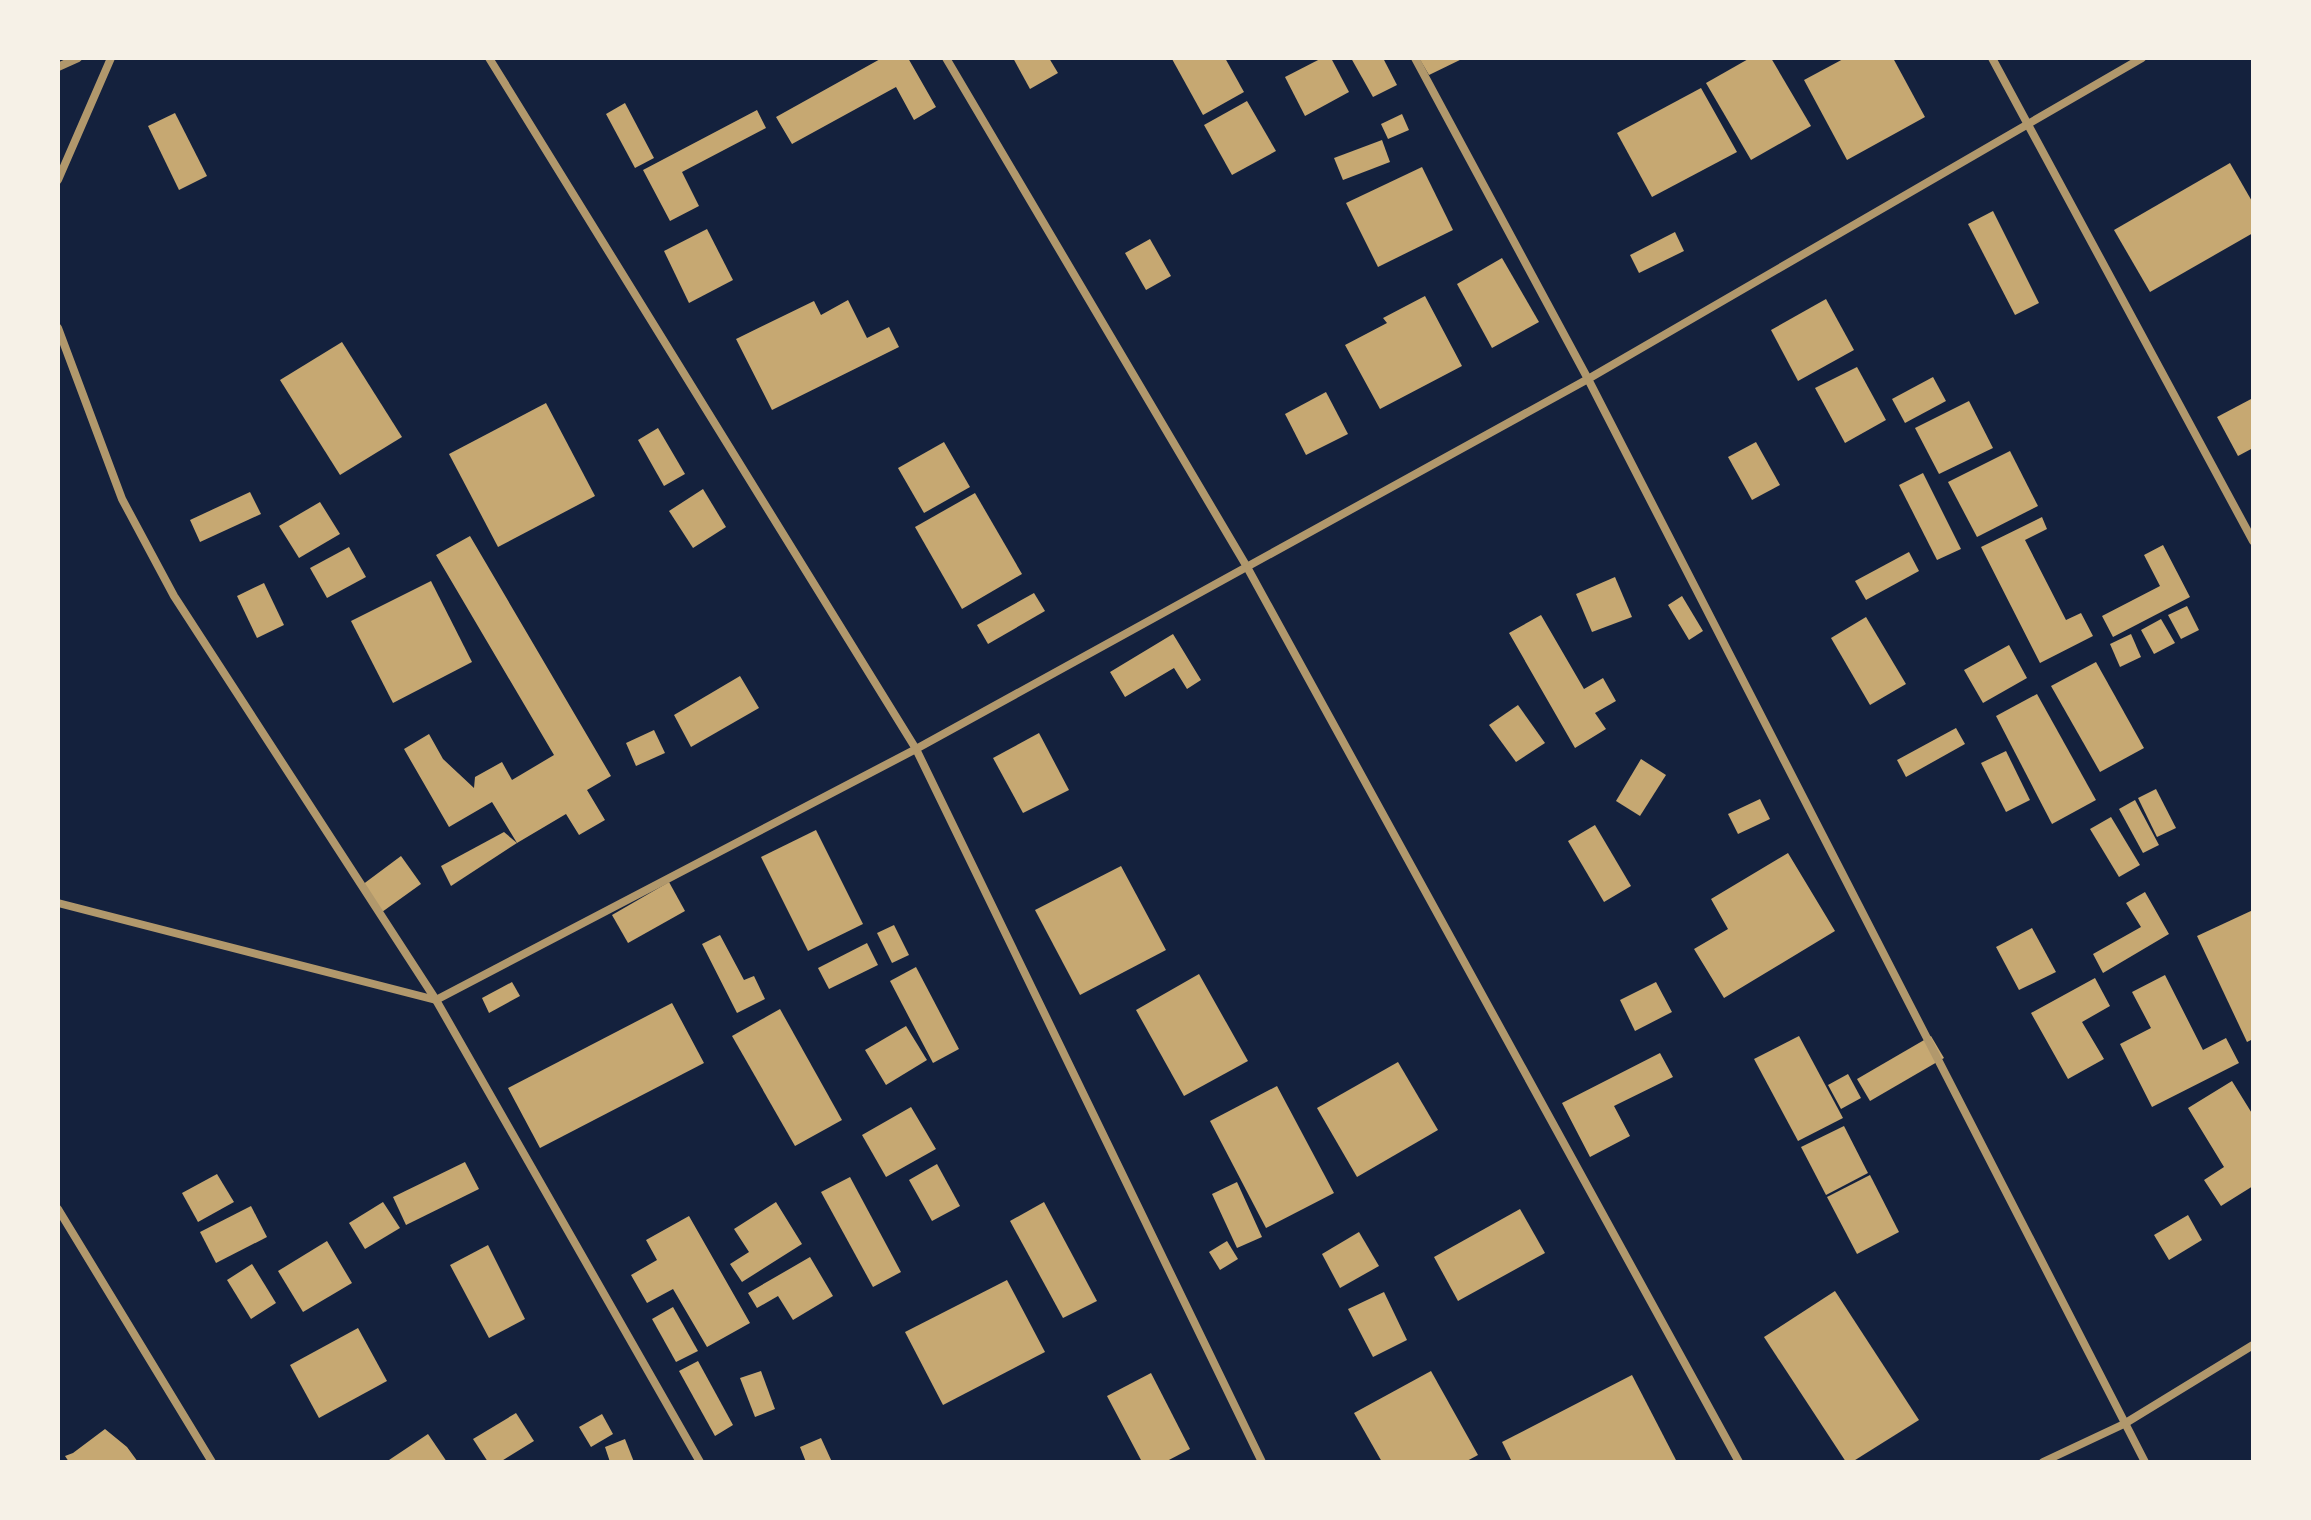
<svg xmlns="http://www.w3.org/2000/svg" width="2311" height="1520" font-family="Inter,sans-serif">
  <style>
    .building { fill: #c6a872 }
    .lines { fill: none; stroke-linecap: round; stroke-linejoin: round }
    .minor { stroke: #b1986c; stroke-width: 8 }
  </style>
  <rect width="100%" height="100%" fill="#14213d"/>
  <g class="building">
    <path d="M 882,58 L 908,58 L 936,107 L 914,120 L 896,87 L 792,144 L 776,117 Z"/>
    <path d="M 1013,58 L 1049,58 L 1058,73 L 1030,89 Z"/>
    <path d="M 1174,58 L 1225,58 L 1244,92 L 1203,115 L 1172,59 Z"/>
    <path d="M 1322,58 L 1331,58 L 1349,92 L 1305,116 L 1285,77 Z"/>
    <path d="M 1351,58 L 1383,58 L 1397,85 L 1373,97 Z"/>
    <path d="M 1419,58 L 1464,58 L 1429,75 Z"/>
    <path d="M 1750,58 L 1771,58 L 1811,126 L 1751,160 L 1706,83 Z"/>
    <path d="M 1845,58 L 1893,58 L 1925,117 L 1847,160 L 1804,80 Z"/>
    <path d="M 1701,88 L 1737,152 L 1652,197 L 1617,133 Z"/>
    <path d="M 1247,101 L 1276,151 L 1232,175 L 1204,125 Z"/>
    <path d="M 625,103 L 654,158 L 635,168 L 606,114 Z"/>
    <path d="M 757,110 L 766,128 L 682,172 L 699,206 L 670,221 L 643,170 Z"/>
    <path d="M 175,113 L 207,176 L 179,190 L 148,126 Z"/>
    <path d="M 1402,114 L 1409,130 L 1388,139 L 1381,124 Z"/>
    <path d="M 1382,140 L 1390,162 L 1343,180 L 1334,158 Z"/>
    <path d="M 2230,163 L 2253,203 L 2253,233 L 2150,292 L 2114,230 Z"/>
    <path d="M 1422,167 L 1453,230 L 1378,267 L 1346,203 Z"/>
    <path d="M 1993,211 L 2039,303 L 2015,315 L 1968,224 Z"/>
    <path d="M 707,229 L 733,280 L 689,303 L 664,251 Z"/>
    <path d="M 1675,232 L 1684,251 L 1639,273 L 1630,255 Z"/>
    <path d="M 1150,239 L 1171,276 L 1146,290 L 1125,253 Z"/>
    <path d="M 1502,258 L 1539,322 L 1492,348 L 1457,284 Z"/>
    <path d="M 1425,296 L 1462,366 L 1380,409 L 1345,345 L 1387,323 L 1383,318 Z"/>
    <path d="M 1826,299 L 1854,350 L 1798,381 L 1771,330 Z"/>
    <path d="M 848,300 L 867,338 L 889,327 L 899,347 L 772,410 L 736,339 L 814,301 L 821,315 Z"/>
    <path d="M 342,342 L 402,437 L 340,475 L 280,380 Z"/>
    <path d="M 1857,367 L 1886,420 L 1845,443 L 1815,388 Z"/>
    <path d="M 1933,377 L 1946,401 L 1905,423 L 1892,399 Z"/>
    <path d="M 1326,392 L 1348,434 L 1306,455 L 1285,414 Z"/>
    <path d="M 2253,398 L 2253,448 L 2238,456 L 2217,417 Z"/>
    <path d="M 1969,401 L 1993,448 L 1939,474 L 1915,428 Z"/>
    <path d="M 546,403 L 595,496 L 498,547 L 449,454 Z"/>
    <path d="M 658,428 L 685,474 L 664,486 L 638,440 Z"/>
    <path d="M 944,442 L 970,487 L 924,513 L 898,468 Z"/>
    <path d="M 1756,442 L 1780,485 L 1752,500 L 1728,457 Z"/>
    <path d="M 2010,451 L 2038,506 L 1977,537 L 1948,482 Z"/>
    <path d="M 1923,473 L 1961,549 L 1937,560 L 1899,485 Z"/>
    <path d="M 703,489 L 726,527 L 693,548 L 669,511 Z"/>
    <path d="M 250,492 L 261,514 L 200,542 L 190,520 Z"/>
    <path d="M 975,493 L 1022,574 L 962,609 L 915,527 Z"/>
    <path d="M 320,502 L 340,534 L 299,558 L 279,526 Z"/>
    <path d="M 2042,517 L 2047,529 L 2025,540 L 2066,620 L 2081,613 L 2093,636 L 2040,663 L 1981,547 Z"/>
    <path d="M 470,536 L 611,776 L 587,790 L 605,820 L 579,835 L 566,814 L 517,843 L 492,802 L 449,827 L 404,749 L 429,734 L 443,759 L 474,788 L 475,777 L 502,762 L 512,780 L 554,755 L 436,555 Z"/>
    <path d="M 2163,545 L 2190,597 L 2113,637 L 2102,616 L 2160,586 L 2144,555 Z"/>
    <path d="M 349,547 L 366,577 L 327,598 L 310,568 Z"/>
    <path d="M 1909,552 L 1919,571 L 1866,600 L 1855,581 Z"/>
    <path d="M 1615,577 L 1632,617 L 1592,632 L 1576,594 Z"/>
    <path d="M 431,581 L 472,662 L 393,703 L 351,621 Z"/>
    <path d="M 264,583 L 284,625 L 257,638 L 237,596 Z"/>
    <path d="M 1034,593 L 1045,611 L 988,644 L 977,625 Z"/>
    <path d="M 1682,596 L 1703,631 L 1689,640 L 1668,605 Z"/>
    <path d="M 2187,606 L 2199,630 L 2181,639 L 2168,615 Z"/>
    <path d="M 1541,615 L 1584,689 L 1603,678 L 1616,701 L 1595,713 L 1606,729 L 1575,748 L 1509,633 Z"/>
    <path d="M 1866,617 L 1906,684 L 1870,705 L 1831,638 Z"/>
    <path d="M 2161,619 L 2175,643 L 2154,654 L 2141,630 Z"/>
    <path d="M 1173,634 L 1201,680 L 1187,689 L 1174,668 L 1125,697 L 1110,672 Z"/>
    <path d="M 2131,634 L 2141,657 L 2120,667 L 2110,644 Z"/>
    <path d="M 2009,645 L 2027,678 L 1983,703 L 1964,670 Z"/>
    <path d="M 2096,662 L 2144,748 L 2100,772 L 2051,686 Z"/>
    <path d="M 740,676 L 759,708 L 691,747 L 674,715 Z"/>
    <path d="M 2037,694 L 2096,800 L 2052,824 L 1996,716 Z"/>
    <path d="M 1518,705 L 1545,743 L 1516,762 L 1489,725 Z"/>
    <path d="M 1956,728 L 1965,744 L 1906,777 L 1897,760 Z"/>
    <path d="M 654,730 L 665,753 L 636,766 L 626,743 Z"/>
    <path d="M 1039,733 L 1069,790 L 1023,813 L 993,758 Z"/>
    <path d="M 2006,751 L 2030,800 L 2006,812 L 1981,763 Z"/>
    <path d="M 1641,759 L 1666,775 L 1640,816 L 1616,801 Z"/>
    <path d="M 2156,789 L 2176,828 L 2157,837 L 2138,798 Z"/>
    <path d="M 1760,799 L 1770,819 L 1738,834 L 1728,814 Z"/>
    <path d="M 2135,800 L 2159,845 L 2143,853 L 2119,809 Z"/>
    <path d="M 2111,817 L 2140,865 L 2119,877 L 2090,829 Z"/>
    <path d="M 1595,825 L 1631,886 L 1604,902 L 1568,841 Z"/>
    <path d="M 816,830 L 863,924 L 808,951 L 761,857 Z"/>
    <path d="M 504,832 L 517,843 L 451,886 L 441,866 Z"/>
    <path d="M 1788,853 L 1835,931 L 1724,998 L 1694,949 L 1728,929 L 1711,899 Z"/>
    <path d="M 401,856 L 421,884 L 382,912 L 362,885 Z"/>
    <path d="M 1121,866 L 1166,950 L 1080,995 L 1035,910 Z"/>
    <path d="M 669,882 L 685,911 L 628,943 L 612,915 Z"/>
    <path d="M 2145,892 L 2169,934 L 2103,973 L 2093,954 L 2141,927 L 2126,903 Z"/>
    <path d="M 2253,910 L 2253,1039 L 2247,1042 L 2197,936 Z"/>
    <path d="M 894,925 L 909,955 L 892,963 L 877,933 Z"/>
    <path d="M 2032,928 L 2056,972 L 2019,990 L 1996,947 Z"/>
    <path d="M 720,935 L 744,980 L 754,976 L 765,999 L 737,1013 L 702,944 Z"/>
    <path d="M 867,943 L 878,965 L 829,989 L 818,968 Z"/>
    <path d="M 916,967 L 959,1049 L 933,1063 L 890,981 Z"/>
    <path d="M 1199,974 L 1248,1061 L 1184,1096 L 1136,1010 Z"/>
    <path d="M 2165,975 L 2203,1050 L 2226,1038 L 2239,1063 L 2152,1107 L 2120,1044 L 2151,1028 L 2132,992 Z"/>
    <path d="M 2095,978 L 2110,1006 L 2082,1022 L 2104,1059 L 2068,1079 L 2031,1013 Z"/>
    <path d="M 512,982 L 520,996 L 489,1013 L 482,998 Z"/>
    <path d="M 1656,982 L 1672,1012 L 1635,1031 L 1620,1000 Z"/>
    <path d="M 672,1003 L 704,1063 L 540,1148 L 508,1088 Z"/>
    <path d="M 780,1009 L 842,1120 L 795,1146 L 732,1036 Z"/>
    <path d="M 906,1026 L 927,1060 L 886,1085 L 865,1050 Z"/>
    <path d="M 1799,1036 L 1843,1118 L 1798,1141 L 1754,1059 Z"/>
    <path d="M 1931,1036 L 1944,1058 L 1870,1101 L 1857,1079 Z"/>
    <path d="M 1660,1053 L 1673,1077 L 1614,1106 L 1630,1136 L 1590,1157 L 1562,1103 Z"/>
    <path d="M 1398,1062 L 1438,1130 L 1357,1177 L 1317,1108 Z"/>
    <path d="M 1848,1074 L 1861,1098 L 1841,1109 L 1828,1085 Z"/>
    <path d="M 2232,1081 L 2253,1115 L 2253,1186 L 2221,1206 L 2204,1180 L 2224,1167 L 2188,1108 Z"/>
    <path d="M 1277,1086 L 1334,1193 L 1266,1228 L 1210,1121 Z"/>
    <path d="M 911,1107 L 936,1149 L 886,1177 L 862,1135 Z"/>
    <path d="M 1844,1126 L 1868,1173 L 1826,1195 L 1801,1147 Z"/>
    <path d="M 465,1162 L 479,1189 L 406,1225 L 393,1197 Z"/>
    <path d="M 937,1164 L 960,1206 L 932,1221 L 909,1180 Z"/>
    <path d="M 217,1174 L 234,1202 L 198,1222 L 182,1193 Z"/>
    <path d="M 1870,1175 L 1899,1232 L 1857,1254 L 1827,1197 Z"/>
    <path d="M 850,1177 L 901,1272 L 873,1287 L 821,1192 Z"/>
    <path d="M 1237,1182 L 1262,1237 L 1237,1248 L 1212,1194 Z"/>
    <path d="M 383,1202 L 400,1228 L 365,1249 L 349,1223 Z"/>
    <path d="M 776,1202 L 802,1244 L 742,1282 L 730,1264 L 749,1252 L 734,1229 Z"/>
    <path d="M 1044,1202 L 1097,1301 L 1063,1318 L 1010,1221 Z"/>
    <path d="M 251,1206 L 267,1237 L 216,1263 L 200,1232 Z"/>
    <path d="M 1520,1209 L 1545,1253 L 1458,1301 L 1434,1257 Z"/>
    <path d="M 2188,1215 L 2202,1240 L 2169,1260 L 2154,1235 Z"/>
    <path d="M 689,1216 L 750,1323 L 707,1347 L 673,1289 L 647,1303 L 631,1275 L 657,1260 L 646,1240 Z"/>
    <path d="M 1359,1232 L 1379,1266 L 1340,1288 L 1322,1254 Z"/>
    <path d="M 327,1241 L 352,1283 L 303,1312 L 278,1271 Z"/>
    <path d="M 1227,1241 L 1238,1259 L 1220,1270 L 1209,1252 Z"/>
    <path d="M 488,1245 L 525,1319 L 489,1338 L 450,1265 Z"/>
    <path d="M 810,1257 L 833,1296 L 793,1320 L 778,1296 L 757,1308 L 748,1293 Z"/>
    <path d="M 252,1264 L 276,1303 L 251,1319 L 227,1280 Z"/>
    <path d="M 1007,1280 L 1045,1352 L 943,1405 L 905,1332 Z"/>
    <path d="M 1835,1291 L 1919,1420 L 1852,1462 L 1846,1462 L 1764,1337 Z"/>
    <path d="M 1384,1292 L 1407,1340 L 1373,1357 L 1348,1309 Z"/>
    <path d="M 673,1307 L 698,1351 L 676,1362 L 652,1319 Z"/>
    <path d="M 358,1328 L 387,1381 L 319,1418 L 290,1365 Z"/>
    <path d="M 698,1361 L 733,1425 L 715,1436 L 679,1371 Z"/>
    <path d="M 761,1371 L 775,1409 L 755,1417 L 740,1378 Z"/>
    <path d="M 1431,1371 L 1478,1455 L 1465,1462 L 1382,1462 L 1354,1413 Z"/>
    <path d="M 1151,1373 L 1190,1449 L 1165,1462 L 1142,1462 L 1107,1396 Z"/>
    <path d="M 1632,1375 L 1677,1462 L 1512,1462 L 1502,1442 Z"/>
    <path d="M 516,1413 L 534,1441 L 500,1462 L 488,1462 L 473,1439 Z"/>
    <path d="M 602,1414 L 613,1434 L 591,1447 L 579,1427 Z"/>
    <path d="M 105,1429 L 127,1447 L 138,1462 L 69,1462 L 65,1456 L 73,1453 Z"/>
    <path d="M 428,1434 L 447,1462 L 386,1462 Z"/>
    <path d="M 821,1438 L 832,1462 L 806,1462 L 800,1447 Z"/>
    <path d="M 625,1439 L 634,1462 L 610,1462 L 605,1447 Z"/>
  </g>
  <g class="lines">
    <g class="minor">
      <path d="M 489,58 L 916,749 L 1262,1462"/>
      <path d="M 946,58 L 1247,567 L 1739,1462"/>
      <path d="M 1415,58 L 1588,379 L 2145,1462"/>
      <path d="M 1992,58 L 2253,541"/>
      <path d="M 58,67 L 78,58"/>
      <path d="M 58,180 L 111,58"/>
      <path d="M 58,328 L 122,499 L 174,596 L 436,1000 L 700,1462"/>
      <path d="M 58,903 L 436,1000 L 916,749 L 1588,379 L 2142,58"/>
      <path d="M 58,1209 L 212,1462"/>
      <path d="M 2043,1462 L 2124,1424 L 2253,1345"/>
    </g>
  </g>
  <rect width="2311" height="1520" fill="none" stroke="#f6f1e7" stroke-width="120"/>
</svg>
